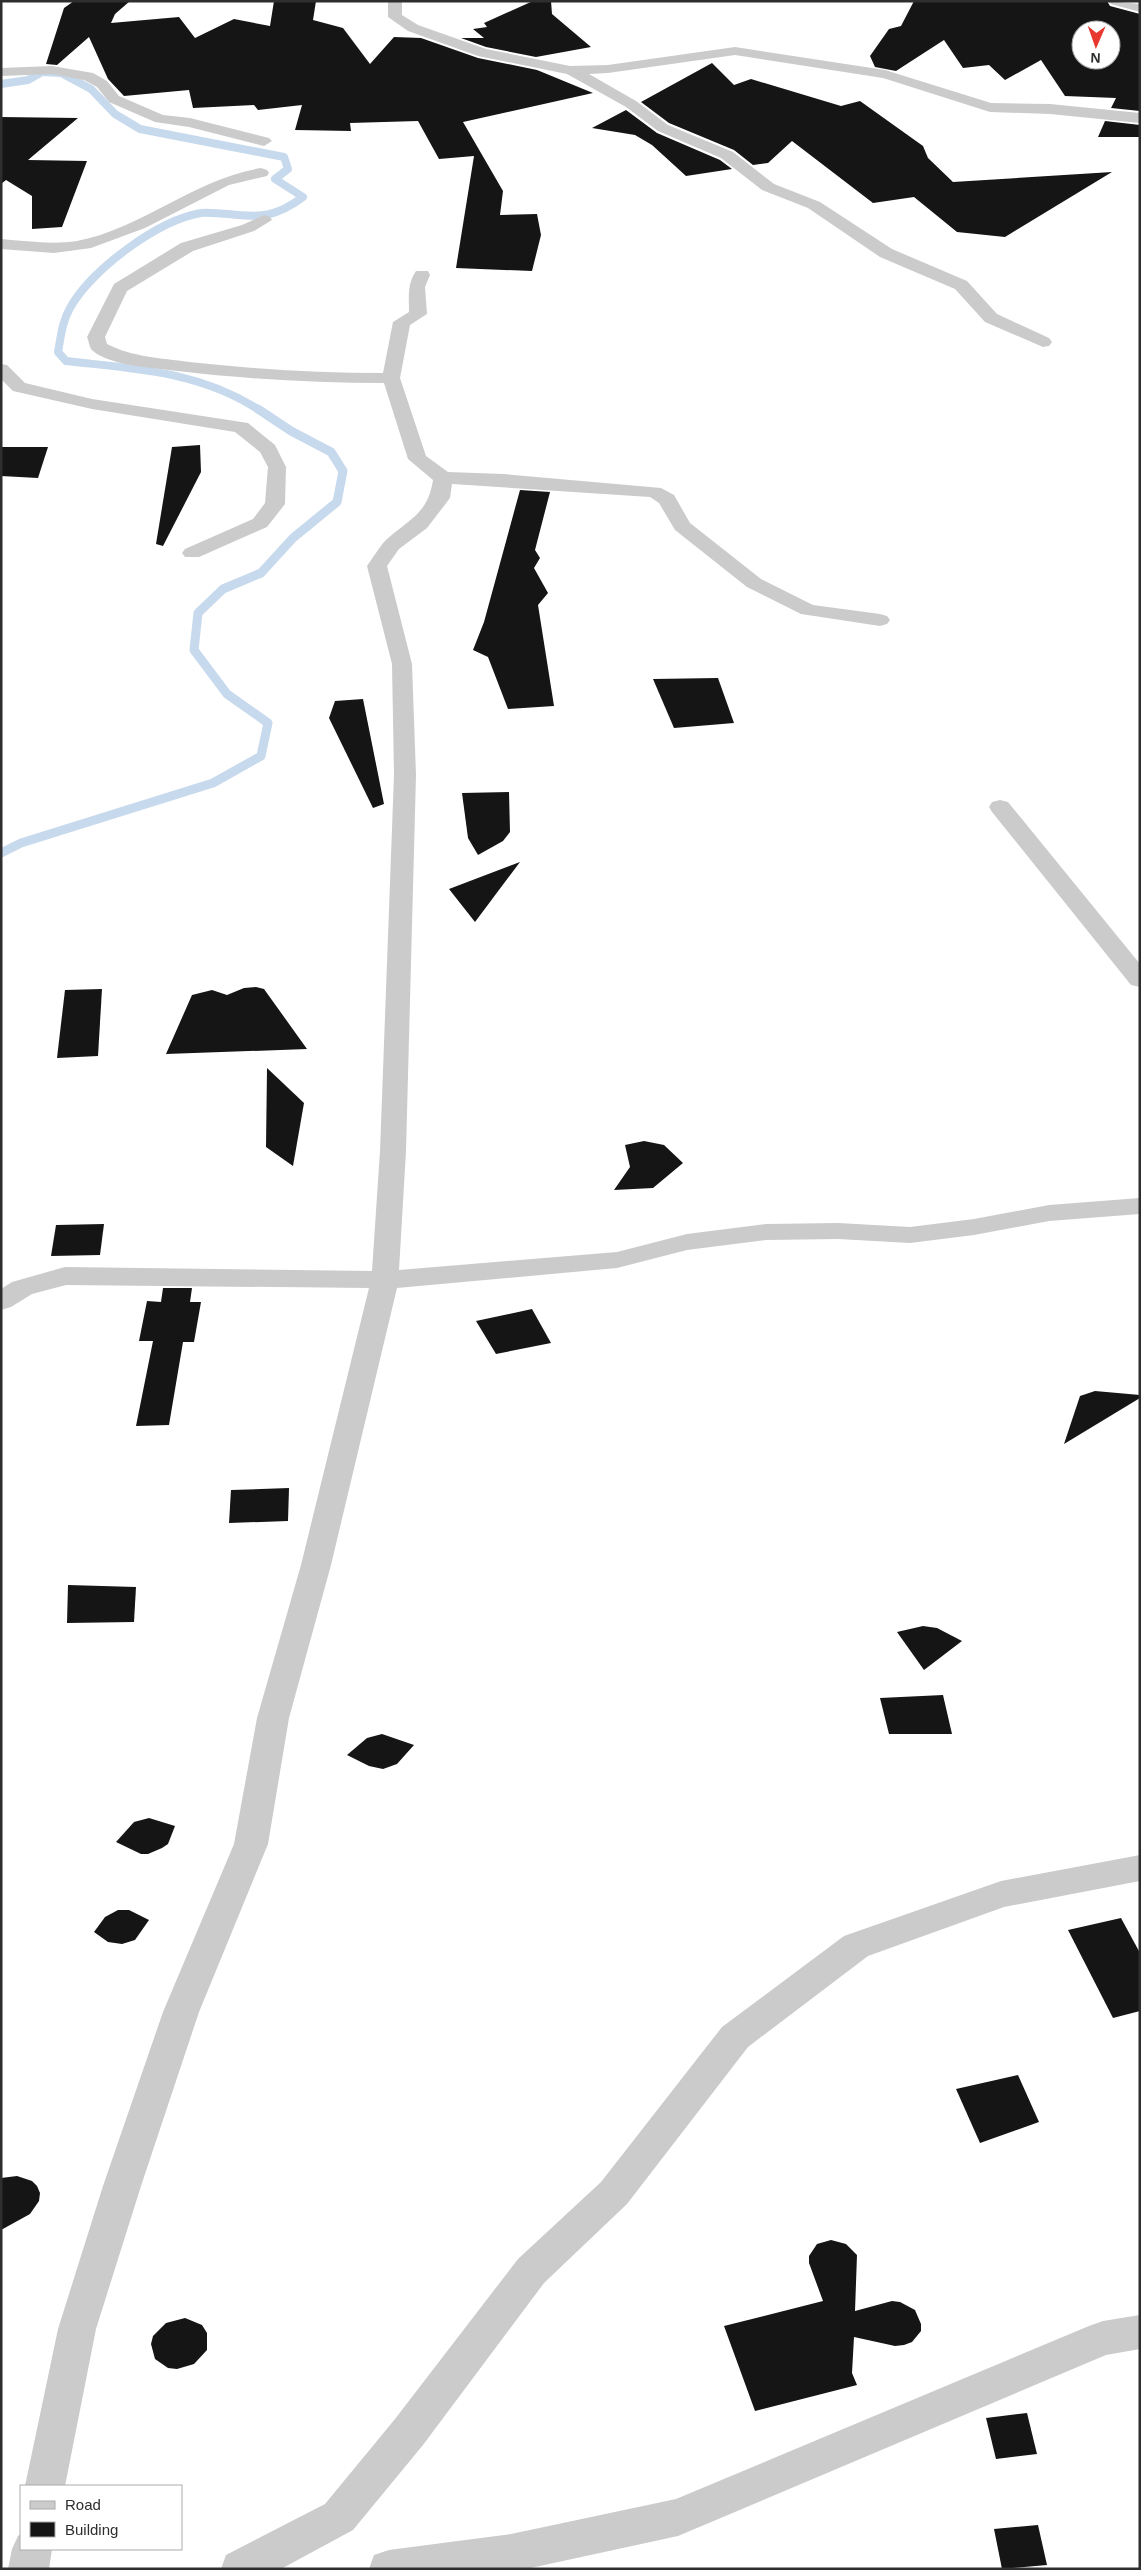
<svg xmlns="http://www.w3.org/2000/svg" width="1141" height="2570" font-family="Helvetica,sans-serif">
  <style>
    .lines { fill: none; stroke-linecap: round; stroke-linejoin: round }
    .stream-far1 { stroke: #c7d9ec; stroke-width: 8 }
    .stream { stroke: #c7d9ec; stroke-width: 9 }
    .building { fill: #151515; fill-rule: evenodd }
    .street { fill: #cbcbcb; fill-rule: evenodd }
  </style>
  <rect width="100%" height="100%" fill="#fff"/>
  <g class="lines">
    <path class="stream-far1" d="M 1,84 L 28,80 L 42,72 L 61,73 L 91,89 L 115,114 L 140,129 L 284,157 L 288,169 L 275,179 L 303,197 C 276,217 261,218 228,214 C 219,214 209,212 201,213 C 158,220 91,270 70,308 C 62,322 61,336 58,352 L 66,361 C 135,369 200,371 259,410"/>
    <path class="stream" d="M 1,853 L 21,843 L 213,783 L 261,756 L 268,723 L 227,694 L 194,650 L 198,613 L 223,589 L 261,573 L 293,538 L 337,502 L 343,471 L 331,452 L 291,431 L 258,409"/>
  </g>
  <g class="building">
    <path d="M 74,1 L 130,1 L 115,14 L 111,23 L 179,17 L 195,38 L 234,19 L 270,26 L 274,1 L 316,1 L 313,20 L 343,28 L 370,64 L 394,37 L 421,38 L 478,58 L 537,70 L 593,93 L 463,122 L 503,191 L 500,215 L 537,214 L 541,235 L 532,271 L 456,268 L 474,156 L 439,159 L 418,121 L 350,123 L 351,131 L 295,130 L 302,105 L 258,110 L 254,105 L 193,108 L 189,90 L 124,96 L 108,79 L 89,37 L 57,65 L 46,64 L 64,8 Z"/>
    <path d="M 533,1 L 551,1 L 552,14 L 591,47 L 536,57 L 486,47 L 461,38 L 484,38 L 473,29 L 487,27 L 484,23 Z"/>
    <path d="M 914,1 L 1107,1 L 1110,6 L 1140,14 L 1140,111 L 1111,108 L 1116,98 L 1065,96 L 1041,60 L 1005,80 L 989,65 L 963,68 L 944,40 L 896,71 L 875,67 L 870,56 L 889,29 L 901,26 ZM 1081,30 L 1111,30 L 1111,60 L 1081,60 Z"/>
    <path d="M 712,63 L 734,85 L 751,79 L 841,106 L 860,101 L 923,146 L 928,158 L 953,182 L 1112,172 L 1005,237 L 957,232 L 914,197 L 873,203 L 792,141 L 768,163 L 753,165 L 734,150 L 669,123 L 641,102 Z"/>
    <path d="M 626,110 L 657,133 L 720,160 L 732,169 L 686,176 L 652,145 L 635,135 L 592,128 Z"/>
    <path d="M 1,117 L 78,118 L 28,160 L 87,161 L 62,227 L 32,229 L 32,196 L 6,180 L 1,184 Z"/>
    <path d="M 1105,121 L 1140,125 L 1140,137 L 1098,137 Z"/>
    <path d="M 200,445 L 201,472 L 163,546 L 156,544 L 172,447 Z"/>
    <path d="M 1,447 L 48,447 L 38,478 L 1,476 Z"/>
    <path d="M 520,490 L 550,492 L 535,550 L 540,558 L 534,568 L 548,593 L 538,605 L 554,706 L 508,709 L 488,657 L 473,650 L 484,622 Z"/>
    <path d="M 718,678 L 734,723 L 674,728 L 653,679 Z"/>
    <path d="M 363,699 L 384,804 L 373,808 L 329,718 L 335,701 Z"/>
    <path d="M 509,792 L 510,832 L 503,841 L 478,855 L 468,838 L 462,793 Z"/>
    <path d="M 520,862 L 475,922 L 449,889 Z"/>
    <path d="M 256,987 L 264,989 L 307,1049 L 166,1054 L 192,995 L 212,990 L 227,995 L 244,988 Z"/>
    <path d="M 102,989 L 98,1056 L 57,1058 L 65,990 Z"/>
    <path d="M 267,1068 L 304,1103 L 293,1166 L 266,1147 Z"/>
    <path d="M 644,1141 L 664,1145 L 683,1163 L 653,1188 L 614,1190 L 630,1167 L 625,1145 Z"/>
    <path d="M 104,1224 L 100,1255 L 51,1256 L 56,1225 Z"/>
    <path d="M 163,1288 L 192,1288 L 190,1302 L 201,1302 L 194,1342 L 183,1342 L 169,1425 L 136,1426 L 153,1341 L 139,1341 L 147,1301 L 161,1302 Z"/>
    <path d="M 532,1309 L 551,1343 L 496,1354 L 476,1321 Z"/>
    <path d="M 1095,1391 L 1140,1395 L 1140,1398 L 1064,1444 L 1080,1396 Z"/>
    <path d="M 289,1488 L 288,1521 L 229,1523 L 231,1490 Z"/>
    <path d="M 68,1585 L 136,1587 L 134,1622 L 67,1623 Z"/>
    <path d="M 923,1626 L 937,1628 L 962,1641 L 924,1670 L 897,1632 Z"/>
    <path d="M 943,1695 L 952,1734 L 889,1734 L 880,1698 Z"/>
    <path d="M 382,1734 L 414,1745 L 397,1764 L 383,1769 L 369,1766 L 347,1755 L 367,1738 Z"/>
    <path d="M 149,1818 L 175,1826 L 168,1844 L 162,1848 L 148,1854 L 141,1854 L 116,1842 L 134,1822 Z"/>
    <path d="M 118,1910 L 129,1910 L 149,1920 L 135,1940 L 122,1944 L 108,1942 L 94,1932 L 105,1917 Z"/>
    <path d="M 1121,1918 L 1140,1953 L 1140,2011 L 1113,2018 L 1068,1930 Z"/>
    <path d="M 1018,2075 L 1039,2122 L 980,2143 L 956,2089 Z"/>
    <path d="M 17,2176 L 32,2181 L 37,2186 L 40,2193 L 39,2201 L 30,2214 L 1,2230 L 1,2178 Z"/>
    <path d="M 831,2240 L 846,2244 L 857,2255 L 855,2311 L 892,2301 L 900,2302 L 915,2310 L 921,2324 L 921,2331 L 912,2342 L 904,2345 L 895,2346 L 854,2337 L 852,2373 L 857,2385 L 755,2411 L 724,2326 L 823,2301 L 809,2263 L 809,2256 L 817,2244 Z"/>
    <path d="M 185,2318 L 202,2325 L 207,2333 L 207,2350 L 194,2364 L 177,2369 L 168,2368 L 155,2359 L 151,2344 L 153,2336 L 166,2323 Z"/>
    <path d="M 1027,2413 L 1037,2454 L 996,2459 L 986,2418 Z"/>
    <path d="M 1038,2525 L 1047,2565 L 1002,2569 L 994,2529 Z"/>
  </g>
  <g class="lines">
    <g class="street">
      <path d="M 388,1 L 402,1 L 402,15 L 418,25 L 486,49 L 570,66 L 608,65 L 735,47 L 885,70 L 991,103 L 1050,104 L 1140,113 L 1140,123 L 1050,114 L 990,112 L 883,78 L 735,55 L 608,73 L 589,74 L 636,101 L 668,125 L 733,152 L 774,184 L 820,202 L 892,249 L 967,281 L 997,314 L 1049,338 L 1052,342 L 1049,346 L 1043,347 L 985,322 L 955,289 L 880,257 L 808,208 L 762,190 L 721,158 L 658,131 L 626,107 L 567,74 L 478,56 L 408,31 L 388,17 Z"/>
      <path d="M 1109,1 L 1140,4 L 1140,12 L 1111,4 Z"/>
      <path d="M 52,66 L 93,73 L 107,81 L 119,96 L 163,115 L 190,118 L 269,138 L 272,141 L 264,146 L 189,127 L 155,122 L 109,102 L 97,87 L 84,80 L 52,74 L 1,76 L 1,68 Z"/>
      <path d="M 261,168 L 267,170 L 269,173 L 267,176 L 229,185 L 145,228 L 91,248 L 54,253 L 1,249 L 1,239 C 26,241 52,245 77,241 C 143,228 194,179 261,168 Z"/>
      <path d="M 264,215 L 270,217 L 272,220 L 254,231 L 193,251 L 127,291 L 105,337 L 107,344 C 132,357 161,358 189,362 C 253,369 318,373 383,373 L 393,322 L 409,312 C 409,297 407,284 416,271 L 428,271 L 430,275 L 425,287 L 427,314 L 410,325 L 400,378 L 426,456 L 448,472 L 503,474 L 661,488 L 674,495 L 690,523 L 761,579 L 813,605 L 880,614 L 887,616 L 890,620 L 887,624 L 880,626 L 801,614 L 747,587 L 675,530 L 659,503 L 650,497 L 452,484 L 450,498 L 427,528 L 399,549 L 387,566 L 412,664 L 416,775 L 406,1151 L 399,1270 L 617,1252 L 687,1234 L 766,1224 L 838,1223 L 910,1227 L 974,1219 L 1049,1205 L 1140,1198 L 1140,1214 L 1049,1221 L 974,1235 L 910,1243 L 838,1239 L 766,1240 L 687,1250 L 617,1268 L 397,1288 L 331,1565 L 289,1718 L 268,1844 L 199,2012 L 141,2186 L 96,2329 L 65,2486 L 25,2486 L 58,2329 L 103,2186 L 163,2012 L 234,1844 L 257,1718 L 301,1565 L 369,1288 L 66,1285 L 32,1294 L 11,1307 L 1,1310 L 1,1289 L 12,1282 L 65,1267 L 372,1271 L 380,1151 L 394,775 L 392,664 L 367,566 C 373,558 379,547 386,540 C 409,519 428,514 433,480 L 408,459 L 384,383 C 315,383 246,379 178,371 C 155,368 111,366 93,351 C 89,348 89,341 87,337 L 114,284 L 181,243 L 242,225 Z"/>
      <path d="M 1,364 L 7,365 L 25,383 L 92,399 L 248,423 L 275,445 L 286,467 L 285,504 L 267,527 L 199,557 L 185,557 L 182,553 L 185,549 L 253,519 L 265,503 L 268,467 L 260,452 L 235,432 L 92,409 L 13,391 L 1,379 Z"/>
      <path d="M 1000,800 L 1008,802 L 1140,964 L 1140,987 L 1131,985 L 992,812 L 989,807 L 992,802 Z"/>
      <path d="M 1140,1855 L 1140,1881 L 1004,1907 L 868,1956 L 748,2047 L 627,2204 L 544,2283 L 423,2445 L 353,2530 L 281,2569 L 221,2569 L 226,2555 L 325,2504 L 395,2419 L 518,2259 L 601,2182 L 722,2027 L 844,1936 L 1001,1881 Z"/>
      <path d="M 1140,2315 L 1140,2349 L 1106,2355 L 678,2536 L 526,2569 L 369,2569 L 374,2555 L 389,2550 L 511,2534 L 676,2499 L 1089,2326 L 1103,2321 Z"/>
      <path d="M 21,2534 L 21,2549 L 52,2549 L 49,2569 L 8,2569 L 12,2549 L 18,2536 Z"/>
    </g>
  </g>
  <rect width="1141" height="2570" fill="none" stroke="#2e2e2e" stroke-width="5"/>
  <rect x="20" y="2485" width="162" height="65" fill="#ffffff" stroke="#ababab"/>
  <rect x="30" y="2501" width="25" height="8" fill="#cbcbcb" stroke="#ababab"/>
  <text x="65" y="2510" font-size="15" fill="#2e2e2e">Road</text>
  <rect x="30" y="2522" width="25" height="15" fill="#151515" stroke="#ababab"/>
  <text x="65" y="2535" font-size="15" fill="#2e2e2e">Building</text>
  <g transform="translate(1096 45) rotate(182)"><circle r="24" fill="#ffffff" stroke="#ababab"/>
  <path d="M0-4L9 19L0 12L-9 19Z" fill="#e7372e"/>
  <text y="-8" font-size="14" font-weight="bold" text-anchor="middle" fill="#2e2e2e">N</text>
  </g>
</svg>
